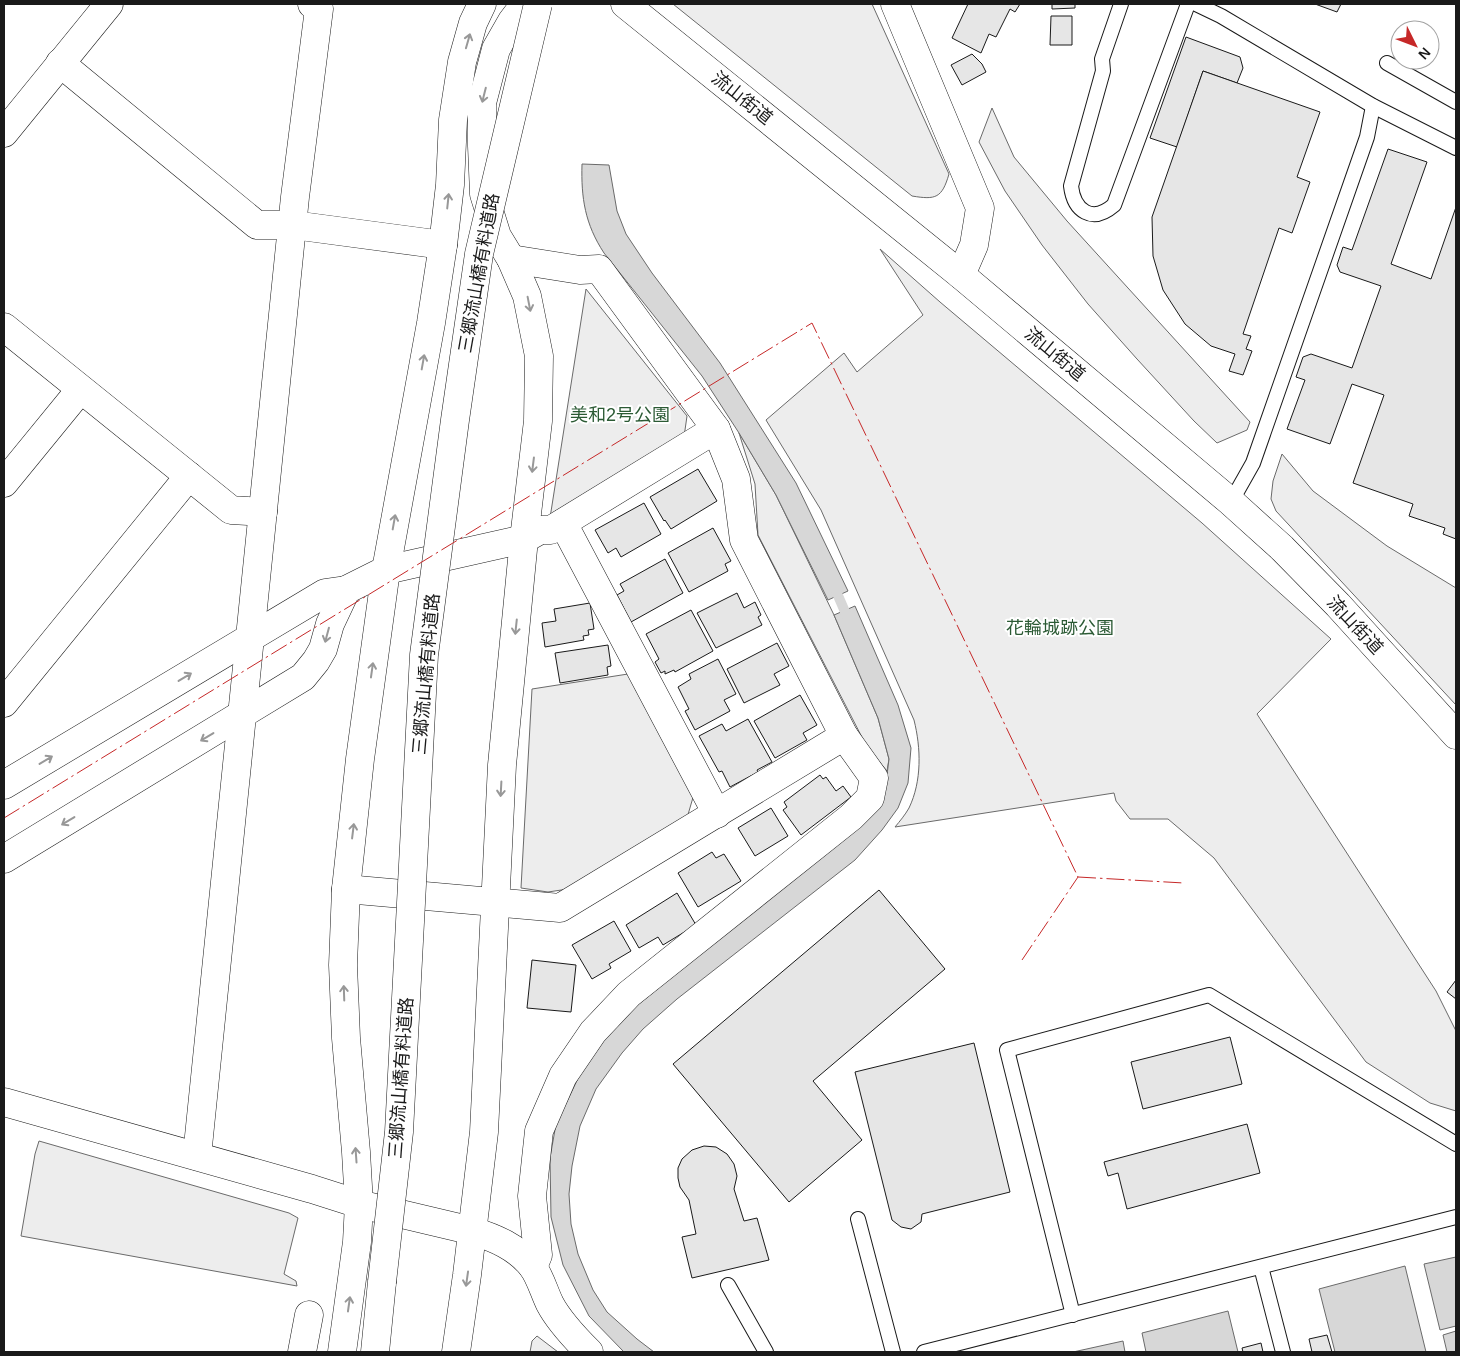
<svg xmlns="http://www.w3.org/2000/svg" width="1460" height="1356" font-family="Arial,'Noto Sans JP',sans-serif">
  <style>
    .green { fill: #ededed; stroke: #6a6a6a }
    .water { fill: #d7d7d7; stroke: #6a6a6a }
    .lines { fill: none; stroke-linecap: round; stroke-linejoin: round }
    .stream { stroke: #d7d7d7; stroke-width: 10 }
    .building { fill: #e6e6e6; stroke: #1a1a1a }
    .lane-casing { stroke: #1a1a1a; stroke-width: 16 }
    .street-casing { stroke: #1a1a1a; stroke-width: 29 }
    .secondary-casing { stroke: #1a1a1a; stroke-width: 29 }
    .primary-casing { stroke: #1a1a1a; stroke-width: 29 }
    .lane { stroke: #fff; stroke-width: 14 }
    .street { stroke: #fff; stroke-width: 28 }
    .secondary { stroke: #fff; stroke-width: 28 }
    .primary { stroke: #fff; stroke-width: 28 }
    .primary-bridge-casing { stroke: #1a1a1a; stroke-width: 29; stroke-linecap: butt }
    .primary-bridge { stroke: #fff; stroke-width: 28 }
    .power { stroke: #c62828; stroke-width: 1; stroke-dasharray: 18 4 2.5 4; stroke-linecap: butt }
    .oneway { stroke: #989898 }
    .labels { text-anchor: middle; stroke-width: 4; stroke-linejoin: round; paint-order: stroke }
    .street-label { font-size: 18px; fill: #1a1a1a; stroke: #fff }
    .park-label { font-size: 18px; fill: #2b5a34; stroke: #fff }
  </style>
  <rect width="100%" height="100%" fill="#fff"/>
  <g class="green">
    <path d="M 673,4 L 872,4 L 949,174 C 942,198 936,200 912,196 Z"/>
    <path d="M 992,108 L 1014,157 L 1067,221 L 1250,422 L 1247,430 L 1217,443 L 1194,421 L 1137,359 L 1088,304 L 1042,245 L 1005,191 L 979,142 Z"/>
    <path d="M 880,249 L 940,302 L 1202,523 L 1331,639 L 1257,714 L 1436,991 L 1456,1031 L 1456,1111 L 1430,1103 L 1366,1062 L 1214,858 L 1168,819 L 1130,819 L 1116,801 L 1114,793 L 895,827 C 900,821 905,815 909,808 C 922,781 921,748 914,720 L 821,510 L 766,420 L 844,353 L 857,372 L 923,315 Z"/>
    <path d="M 586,289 L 687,416 L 684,437 L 550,518 Z"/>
    <path d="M 739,433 L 776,495 L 834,615 L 878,718 L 889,759 L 887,771 L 867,747 L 758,535 L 755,484 Z"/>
    <path d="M 1282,454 L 1313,491 L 1387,546 L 1456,588 L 1456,705 L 1276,511 L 1271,499 L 1273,481 Z"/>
    <path d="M 628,674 L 694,794 L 687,818 L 568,889 L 548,892 L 521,888 L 532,689 Z"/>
    <path d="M 39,1141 L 289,1213 L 298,1218 L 284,1274 L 296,1281 L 297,1286 L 21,1236 L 35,1154 Z"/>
    <path d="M 537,1336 L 558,1352 L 530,1352 L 532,1341 Z"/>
  </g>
  <g class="water">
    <path d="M 582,164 L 609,165 L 617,211 L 626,234 L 652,273 L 720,363 L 796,483 L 848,591 L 828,600 L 776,495 L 739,433 L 702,376 L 604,253 C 585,224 581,198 582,164 Z"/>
    <path d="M 855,606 L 898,705 L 911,748 L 908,783 L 898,808 L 882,830 L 855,860 L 677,999 L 643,1029 L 622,1053 L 596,1089 L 580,1126 L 572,1166 L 569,1194 L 571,1224 L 578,1254 L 593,1290 L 607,1312 L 637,1339 L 654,1352 L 624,1352 L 589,1316 L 563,1265 L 551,1217 L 550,1158 L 556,1124 L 585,1064 L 623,1017 L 870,816 L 886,783 L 889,759 L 878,718 L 834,615 Z"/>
    <path d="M 1456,1257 L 1456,1326 L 1440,1330 L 1424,1264 Z"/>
    <path d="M 1405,1266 L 1426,1352 L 1335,1352 L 1319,1289 Z"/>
    <path d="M 1228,1311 L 1238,1352 L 1146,1352 L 1142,1333 Z"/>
    <path d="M 1456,1331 L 1456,1352 L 1447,1352 L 1443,1335 Z"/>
    <path d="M 1123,1341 L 1125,1352 L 1073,1352 Z"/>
  </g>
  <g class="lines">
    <path class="stream" d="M 833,584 L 849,621"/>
  </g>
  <g class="building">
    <path d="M 968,4 L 1020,4 L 1015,12 L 1010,9 L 996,37 L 989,34 L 981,53 L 952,38 Z"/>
    <path d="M 1052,4 L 1075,4 L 1075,8 L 1052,9 Z"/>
    <path d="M 1315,4 L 1341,4 L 1337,12 Z"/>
    <path d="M 1051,16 L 1072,16 L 1072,45 L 1050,45 Z"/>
    <path d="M 1186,37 L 1240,57 L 1243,68 L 1237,83 L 1203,71 L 1177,147 L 1150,138 Z"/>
    <path d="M 972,54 L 982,64 L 986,72 L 962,85 L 951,65 Z"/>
    <path d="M 1203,71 L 1320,112 L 1297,177 L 1310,182 L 1292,233 L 1279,228 L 1243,334 L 1251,336 L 1246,349 L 1252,351 L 1243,375 L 1229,371 L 1235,354 L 1211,346 L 1185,324 L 1163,290 L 1153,256 L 1152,217 Z"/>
    <path d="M 1388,149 L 1427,162 L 1391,264 L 1431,279 L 1456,207 L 1456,539 L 1443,534 L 1445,528 L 1409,516 L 1413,504 L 1353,483 L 1384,395 L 1352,384 L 1330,444 L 1287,429 L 1305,380 L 1296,377 L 1303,357 L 1311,354 L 1352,368 L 1381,286 L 1340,272 L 1337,265 L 1343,247 L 1352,250 Z"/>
    <path d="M 698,469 L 717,501 L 671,529 L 665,520 L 664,521 L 650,497 Z"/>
    <path d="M 644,503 L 661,534 L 621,557 L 616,548 L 608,553 L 595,530 Z"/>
    <path d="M 713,528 L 731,561 L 725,564 L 728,571 L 689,592 L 668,553 Z"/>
    <path d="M 665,559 L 683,593 L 631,622 L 617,595 L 624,591 L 620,584 Z"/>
    <path d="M 737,593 L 744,608 L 755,602 L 761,615 L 758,617 L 762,625 L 716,648 L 697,613 Z"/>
    <path d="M 590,603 L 594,629 L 588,630 L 589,635 L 583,636 L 584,640 L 545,647 L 542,623 L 556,621 L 554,609 Z"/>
    <path d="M 691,610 L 713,651 L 675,672 L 674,670 L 665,674 L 665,671 L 661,673 L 655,662 L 659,659 L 646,634 Z"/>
    <path d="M 777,643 L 789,666 L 774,674 L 780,685 L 744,703 L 727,669 Z"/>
    <path d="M 608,645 L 611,666 L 607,667 L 608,675 L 560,683 L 555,653 Z"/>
    <path d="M 718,659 L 736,694 L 724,700 L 730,711 L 695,730 L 685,711 L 689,709 L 678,687 L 691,679 L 689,674 Z"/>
    <path d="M 800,695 L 817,725 L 803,733 L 807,740 L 775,758 L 754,721 Z"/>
    <path d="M 748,719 L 772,762 L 757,770 L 758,772 L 730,787 L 722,771 L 719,772 L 699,736 L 722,724 L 726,731 Z"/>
    <path d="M 820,775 L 823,779 L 826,777 L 836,791 L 843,786 L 851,797 L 801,835 L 783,810 L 787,807 L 784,802 Z"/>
    <path d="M 771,808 L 788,836 L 755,856 L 738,828 Z"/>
    <path d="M 712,852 L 716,858 L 724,854 L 741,881 L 698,907 L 678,873 Z"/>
    <path d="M 879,890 L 945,969 L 813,1081 L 862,1140 L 789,1202 L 673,1064 Z"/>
    <path d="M 677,893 L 696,925 L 663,945 L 658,937 L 639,948 L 626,925 Z"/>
    <path d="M 614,921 L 631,951 L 609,964 L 611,968 L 592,979 L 572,945 Z"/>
    <path d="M 532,960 L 576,965 L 571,1012 L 527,1008 Z"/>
    <path d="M 1456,980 L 1456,999 L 1447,992 Z"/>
    <path d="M 1230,1037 L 1242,1084 L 1143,1109 L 1131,1062 Z"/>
    <path d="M 974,1043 L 1010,1192 L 922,1214 L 921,1222 L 911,1229 L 901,1227 L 892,1220 L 855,1072 Z"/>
    <path d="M 1247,1124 L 1260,1173 L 1127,1209 L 1118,1173 L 1108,1176 L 1104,1162 Z"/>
    <path d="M 704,1146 L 716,1147 L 727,1154 L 734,1164 L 737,1176 L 734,1189 L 744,1221 L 757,1218 L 769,1260 L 692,1278 L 682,1237 L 696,1234 L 689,1200 L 680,1187 L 678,1178 L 678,1168 L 682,1159 L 692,1150 Z"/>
    <path d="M 1327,1335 L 1332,1352 L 1312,1352 L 1309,1339 Z"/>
    <path d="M 1261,1343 L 1263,1352 L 1243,1352 L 1242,1348 Z"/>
  </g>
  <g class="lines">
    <g class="lane-casing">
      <g id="lane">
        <path d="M 1121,4 L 1102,59 L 1103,71 L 1071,186 C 1074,211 1092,224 1114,205 L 1188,4"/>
        <path d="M 1196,4 L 1221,16 L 1373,106 L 1456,148"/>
        <path d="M 1387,63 L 1456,102"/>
        <path d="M 1231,502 L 1253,463 L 1367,137 L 1373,106"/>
        <path d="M 858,1219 L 893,1352"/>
        <path d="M 1261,1267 L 1283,1352"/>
        <path d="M 728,1285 L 766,1352"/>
        <path d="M 1073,1315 L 1007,1050 L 1209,995 L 1456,1144"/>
        <path d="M 924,1352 L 1456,1217"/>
      </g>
    </g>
    <g class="street-casing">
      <g id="street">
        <path d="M 60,63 L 257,225 L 293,225 L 443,245"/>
        <path d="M 4,133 L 109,4"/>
        <path d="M 511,259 L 580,270 L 599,269 L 716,429 L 736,479 L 744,540 L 844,736 L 874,778 L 870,798 L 851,817 L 629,994 L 593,1032 L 563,1076 L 539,1131 L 532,1196 L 538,1255 L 533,1267"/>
        <path d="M 4,327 L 231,510 L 263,512"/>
        <path d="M 4,483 L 80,390"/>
        <path d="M 563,523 L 717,814"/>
        <path d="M 4,703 L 189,476"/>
        <path d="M 4,785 L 325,593 L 346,590 L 386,570 L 524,539 L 540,530 L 551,530 L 716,429"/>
        <path d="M 4,859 L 303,677 L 316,661 L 323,649 L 330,624 L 346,590"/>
        <path d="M 346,889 L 560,908 L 844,736"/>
        <path d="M 197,1156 L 295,197 L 319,9 L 312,4"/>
        <path d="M 473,1231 C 495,1238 517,1247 532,1266 C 540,1276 544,1292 550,1304 C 559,1321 576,1339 589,1352"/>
        <path d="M 302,1352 L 309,1315"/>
      </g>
    </g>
    <g class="secondary-casing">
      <g id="secondary">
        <path d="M 895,4 L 980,208 L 974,245 L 961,275"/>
        <path d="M 4,1102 L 312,1189 L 359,1204 L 473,1231"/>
      </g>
    </g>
    <g class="primary-casing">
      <g id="primary">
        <path d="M 625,4 L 961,275 L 1231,502 L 1282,548 L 1338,605 L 1456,735"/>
        <path d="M 342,1352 L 357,1242 L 359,1204 L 356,1152 L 346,1038 L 343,965 L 346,889 L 360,759 L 386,570 L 431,323 L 443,245 L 450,185 L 453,120 L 462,62 L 473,23 L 482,4"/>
        <path d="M 375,1352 L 382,1282"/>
        <path d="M 456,1352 L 467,1275 L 484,1132 L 502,765 L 524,539 L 538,421 L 539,356 L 527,296 L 511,259 L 497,236 L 484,194 L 482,146 L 482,103 L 496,49 L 512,21 L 525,4"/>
      </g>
    </g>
    <use href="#lane" class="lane"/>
    <use href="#street" class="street"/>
    <use href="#secondary" class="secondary"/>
    <use href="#primary" class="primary"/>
    <g class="primary-bridge-casing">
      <path id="primary-bridge" d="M 382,1282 L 399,1132 L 424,655 L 455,420 L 479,254 L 538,4"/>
    </g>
    <use href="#primary-bridge" class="primary-bridge"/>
    <g class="power">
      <path d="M 4,818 L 812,323 L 1078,877"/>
      <path d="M 1078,877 L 1184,883"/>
      <path d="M 1022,960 L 1078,877"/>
    </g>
  </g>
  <defs><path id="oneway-shaft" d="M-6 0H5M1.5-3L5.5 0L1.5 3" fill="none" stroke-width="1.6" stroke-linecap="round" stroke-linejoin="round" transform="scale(1.25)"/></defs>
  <g class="oneway">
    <use href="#oneway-shaft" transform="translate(468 41) rotate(-74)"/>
    <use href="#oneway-shaft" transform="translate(484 95) rotate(104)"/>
    <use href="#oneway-shaft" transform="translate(448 201) rotate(-84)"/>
    <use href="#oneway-shaft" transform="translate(529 304) rotate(79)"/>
    <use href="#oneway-shaft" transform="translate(423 362) rotate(-80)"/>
    <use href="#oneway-shaft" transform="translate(533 465) rotate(97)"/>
    <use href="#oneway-shaft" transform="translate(394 522) rotate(-80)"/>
    <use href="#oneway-shaft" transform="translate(516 627) rotate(96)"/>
    <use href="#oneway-shaft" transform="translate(327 635) rotate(105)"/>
    <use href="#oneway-shaft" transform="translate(372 670) rotate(-82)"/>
    <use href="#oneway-shaft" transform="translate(185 677) rotate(-31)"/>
    <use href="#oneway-shaft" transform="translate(207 737) rotate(149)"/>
    <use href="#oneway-shaft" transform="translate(46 760) rotate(-31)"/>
    <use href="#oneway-shaft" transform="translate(501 789) rotate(93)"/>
    <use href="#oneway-shaft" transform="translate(68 821) rotate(149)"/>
    <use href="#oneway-shaft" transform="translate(353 831) rotate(-83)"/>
    <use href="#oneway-shaft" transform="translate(344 993) rotate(-92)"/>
    <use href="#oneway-shaft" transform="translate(356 1155) rotate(-94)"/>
    <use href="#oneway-shaft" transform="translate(467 1279) rotate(98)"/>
    <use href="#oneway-shaft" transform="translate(349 1304) rotate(-82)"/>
  </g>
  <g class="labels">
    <g class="street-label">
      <text transform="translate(742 98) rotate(39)" y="6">流山街道</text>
      <text transform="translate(479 273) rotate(-80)" y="6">三郷流山橋有料道路</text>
      <text transform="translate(1055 354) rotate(40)" y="6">流山街道</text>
      <text transform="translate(1355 625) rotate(47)" y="6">流山街道</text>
      <text transform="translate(426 674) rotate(-85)" y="6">三郷流山橋有料道路</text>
      <text transform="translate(401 1078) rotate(-86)" y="6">三郷流山橋有料道路</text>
    </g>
    <g class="park-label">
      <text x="620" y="421">美和2号公園</text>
      <text x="1060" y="634">花輪城跡公園</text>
    </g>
  </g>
  <rect width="1460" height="1356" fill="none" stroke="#1a1a1a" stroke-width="10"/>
  <g transform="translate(1415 45) rotate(132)"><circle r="24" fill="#ffffff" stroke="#a3a3a3"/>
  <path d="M0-4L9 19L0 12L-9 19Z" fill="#c62828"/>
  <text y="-8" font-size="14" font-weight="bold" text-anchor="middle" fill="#1a1a1a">N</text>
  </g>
</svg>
